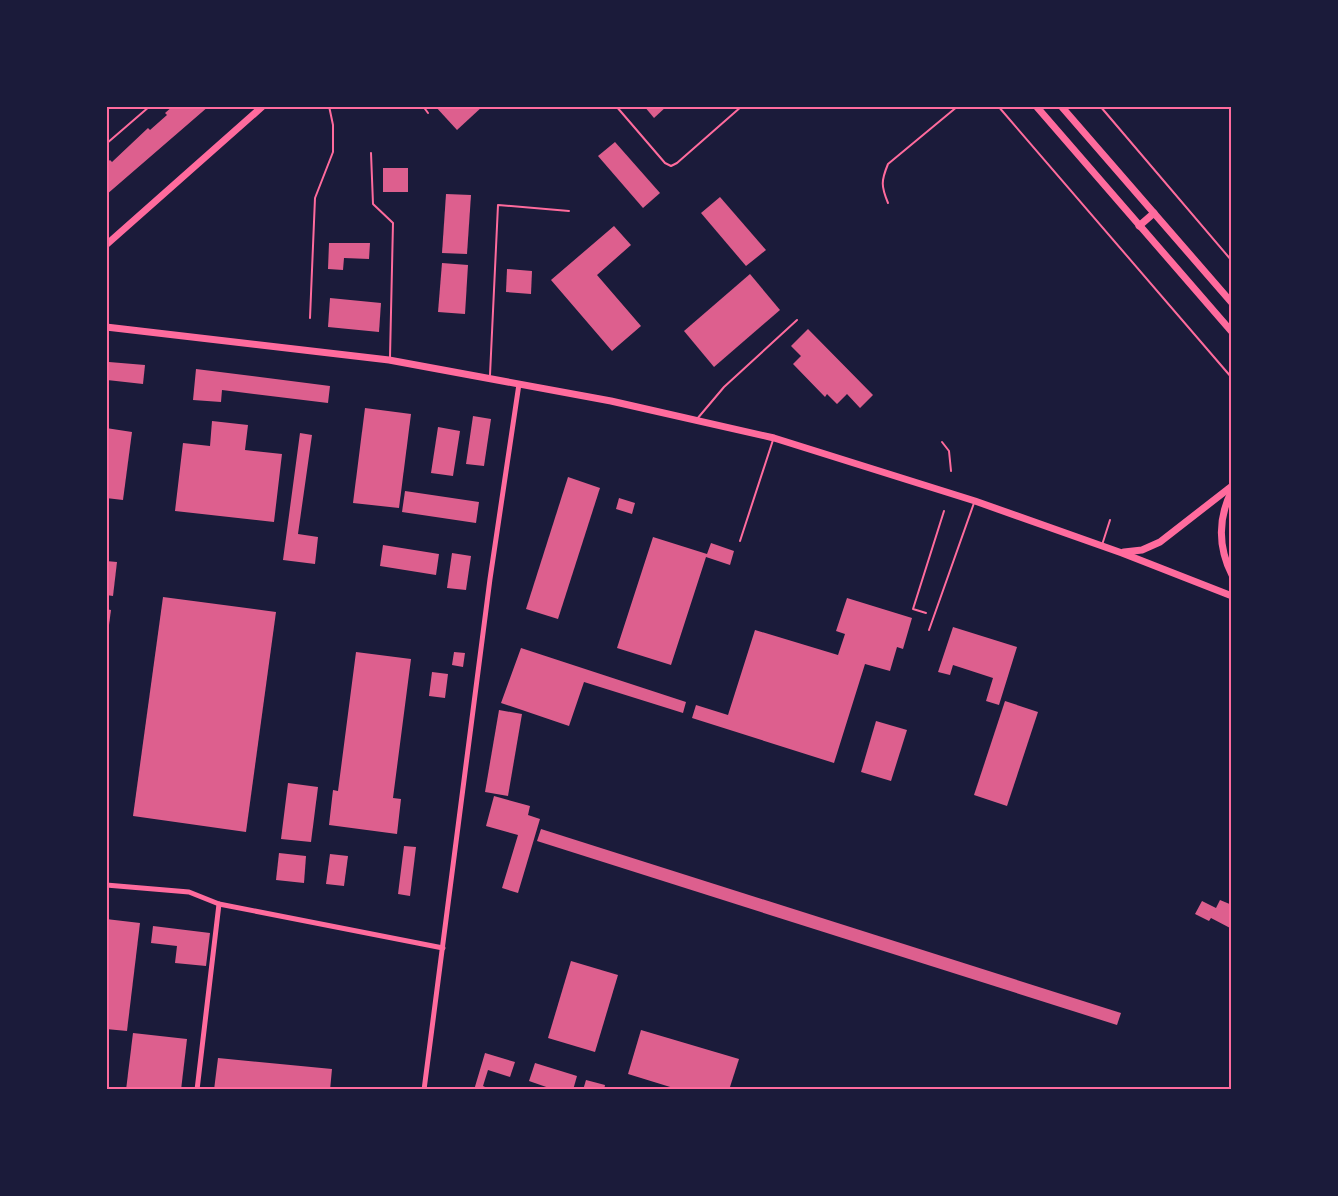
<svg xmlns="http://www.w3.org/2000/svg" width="1338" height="1196" font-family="'PT Sans Narrow',sans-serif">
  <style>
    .building { fill: #dd5f8e }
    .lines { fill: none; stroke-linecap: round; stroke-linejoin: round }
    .path { stroke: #ff6b9d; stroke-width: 2 }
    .service { stroke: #ff6b9d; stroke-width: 2 }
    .minor { stroke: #ff6b9d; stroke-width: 5 }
    .tertiary { stroke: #ff6b9d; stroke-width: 7 }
    .neatline { fill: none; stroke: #ff6b9d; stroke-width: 2 }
  </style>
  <rect width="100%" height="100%" fill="#1b1b3a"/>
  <g class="building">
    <path d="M 173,106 L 209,106 L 106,195 L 106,163 L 110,160 L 112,162 L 148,128 L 150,130 L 167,115 L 165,113 Z"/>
    <path d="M 435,106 L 483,106 L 457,130 Z"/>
    <path d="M 644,106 L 667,106 L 654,118 Z"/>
    <path d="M 615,142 L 660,193 L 643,208 L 598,156 Z"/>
    <rect x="383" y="168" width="25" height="24"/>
    <path d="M 446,194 L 471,195 L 467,254 L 442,253 Z"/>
    <path d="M 720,197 L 766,250 L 746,266 L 701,213 Z"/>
    <path d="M 614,226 L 631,245 L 597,275 L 641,326 L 612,351 L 551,280 Z"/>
    <path d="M 329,243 L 370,243 L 369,259 L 344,258 L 343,270 L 328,269 Z"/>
    <path d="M 442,263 L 468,265 L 465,314 L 438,312 Z"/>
    <path d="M 507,269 L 532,271 L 531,294 L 506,292 Z"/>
    <path d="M 750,274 L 780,310 L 714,367 L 684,331 Z"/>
    <path d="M 330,298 L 381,303 L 379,332 L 328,327 Z"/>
    <path d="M 808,329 L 873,395 L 860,408 L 847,394 L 837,404 L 827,394 L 825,397 L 793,364 L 801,356 L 791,346 Z"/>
    <path d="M 109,362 L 145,365 L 143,384 L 107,380 Z"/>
    <path d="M 196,369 L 330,386 L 328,403 L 222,390 L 221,402 L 193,400 Z"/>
    <path d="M 365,408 L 411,414 L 399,508 L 353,503 Z"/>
    <path d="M 473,416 L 491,419 L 484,466 L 466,464 Z"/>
    <path d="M 212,421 L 248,425 L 245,450 L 282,454 L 274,522 L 175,511 L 183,443 L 210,446 Z"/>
    <path d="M 438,427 L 460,431 L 453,476 L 431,473 Z"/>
    <path d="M 106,428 L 132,432 L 123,500 L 106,498 Z"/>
    <path d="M 300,433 L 312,435 L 298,534 L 318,537 L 315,564 L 283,560 Z"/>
    <path d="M 568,477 L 600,488 L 558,619 L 526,609 Z"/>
    <path d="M 405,491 L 479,502 L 476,523 L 402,512 Z"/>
    <path d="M 619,498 L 635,503 L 632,514 L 616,509 Z"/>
    <path d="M 653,537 L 707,554 L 711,543 L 734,551 L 730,565 L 706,557 L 671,665 L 617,648 Z"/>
    <path d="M 383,545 L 439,554 L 436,575 L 380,566 Z"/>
    <path d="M 452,553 L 471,556 L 466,590 L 447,588 Z"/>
    <path d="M 106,561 L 117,562 L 113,596 L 106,595 Z"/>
    <path d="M 163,597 L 276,612 L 246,832 L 133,816 Z"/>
    <path d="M 847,598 L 912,618 L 903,649 L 897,647 L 890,671 L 865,664 L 834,763 L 692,718 L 696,705 L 728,715 L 755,630 L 838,655 L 845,634 L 836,631 Z"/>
    <path d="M 106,609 L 111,610 L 109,625 L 106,625 Z"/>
    <path d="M 953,627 L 1017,647 L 999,705 L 986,701 L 993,678 L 953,665 L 950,675 L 938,672 Z"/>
    <path d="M 521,648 L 686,702 L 683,713 L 584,682 L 569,726 L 501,703 Z"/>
    <path d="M 356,652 L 411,659 L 393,798 L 401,799 L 397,834 L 329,825 L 333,790 L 338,791 Z"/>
    <path d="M 454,652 L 465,653 L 463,667 L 452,665 Z"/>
    <path d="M 432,672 L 448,674 L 445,698 L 429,696 Z"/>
    <path d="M 1005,701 L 1038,712 L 1007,806 L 974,795 Z"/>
    <path d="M 499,710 L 522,714 L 508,796 L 485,792 Z"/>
    <path d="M 876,721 L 907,730 L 891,781 L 861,772 Z"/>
    <path d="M 288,783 L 318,787 L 311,842 L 281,839 Z"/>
    <path d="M 494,796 L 530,806 L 528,815 L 540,819 L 518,893 L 502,888 L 518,835 L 486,826 Z"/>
    <path d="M 541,829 L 1121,1013 L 1117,1025 L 537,841 Z"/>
    <path d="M 404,846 L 416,847 L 410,896 L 398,894 Z"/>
    <path d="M 279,853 L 306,856 L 304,883 L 276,880 Z"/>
    <path d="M 330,854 L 348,856 L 344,886 L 326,884 Z"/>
    <path d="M 1220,900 L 1232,905 L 1232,929 L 1211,918 L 1209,921 L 1195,914 L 1202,901 L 1216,908 Z"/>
    <path d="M 106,919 L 140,923 L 127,1031 L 106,1029 Z"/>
    <path d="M 153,926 L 210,933 L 206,966 L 175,963 L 177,946 L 151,943 Z"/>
    <path d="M 571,961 L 618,975 L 595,1052 L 548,1038 Z"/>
    <path d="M 641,1030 L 739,1059 L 729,1090 L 680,1090 L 628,1074 Z"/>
    <path d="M 133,1033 L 187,1039 L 181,1090 L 126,1090 Z"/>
    <path d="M 485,1053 L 515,1062 L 510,1077 L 488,1070 L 483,1086 L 491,1090 L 474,1090 Z"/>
    <path d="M 218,1058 L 332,1069 L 330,1090 L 214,1090 Z"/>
    <path d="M 535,1063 L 577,1076 L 573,1090 L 555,1090 L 529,1081 Z"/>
    <path d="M 586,1080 L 605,1085 L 604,1090 L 583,1090 Z"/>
  </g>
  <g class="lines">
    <g class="path">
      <path d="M 998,106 L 1232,378"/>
      <path d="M 1100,106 L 1232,261"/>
      <path d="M 888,203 C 881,186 881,181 888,164 L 958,106"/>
      <path d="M 942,442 L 949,451 L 951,471"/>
      <path d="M 926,613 L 913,609 L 944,511"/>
    </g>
    <g class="service">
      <path d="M 423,106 L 428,113"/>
      <path d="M 616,106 L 665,163 L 671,166 L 677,163 L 742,106"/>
      <path d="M 106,144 L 150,106"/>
      <path d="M 371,153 L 373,204 L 393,223 L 390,357"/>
      <path d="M 310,318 L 315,198 L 333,152 L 333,125 L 329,106"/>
      <path d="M 490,375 L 498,205 L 569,211"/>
      <path d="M 697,419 L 724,387 L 797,320"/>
      <path d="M 740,541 L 773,440"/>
      <path d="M 1102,545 L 1110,520"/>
      <path d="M 929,630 L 974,503"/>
    </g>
    <g class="minor">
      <path d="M 106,885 L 189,892 L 219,904 L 443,948"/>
      <path d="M 197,1090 L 219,904"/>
      <path d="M 424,1090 L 490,579 L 519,384"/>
    </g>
    <g class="tertiary">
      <path d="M 1036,106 L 1232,332"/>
      <path d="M 1061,106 L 1232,303"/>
      <path d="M 1139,226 L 1154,213"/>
      <path d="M 106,245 L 263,106"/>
      <path d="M 106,327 L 389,360 L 611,401 L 774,438 L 975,501 L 1122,553 L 1232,596"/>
      <path d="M 1232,490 C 1218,518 1218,547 1232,575"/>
      <path d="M 1124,552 L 1142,550 L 1160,542 L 1232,486"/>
    </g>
  </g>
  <rect width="1338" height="1196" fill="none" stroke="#1b1b3a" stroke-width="216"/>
  <rect x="108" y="108" width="1122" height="980" class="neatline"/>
</svg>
